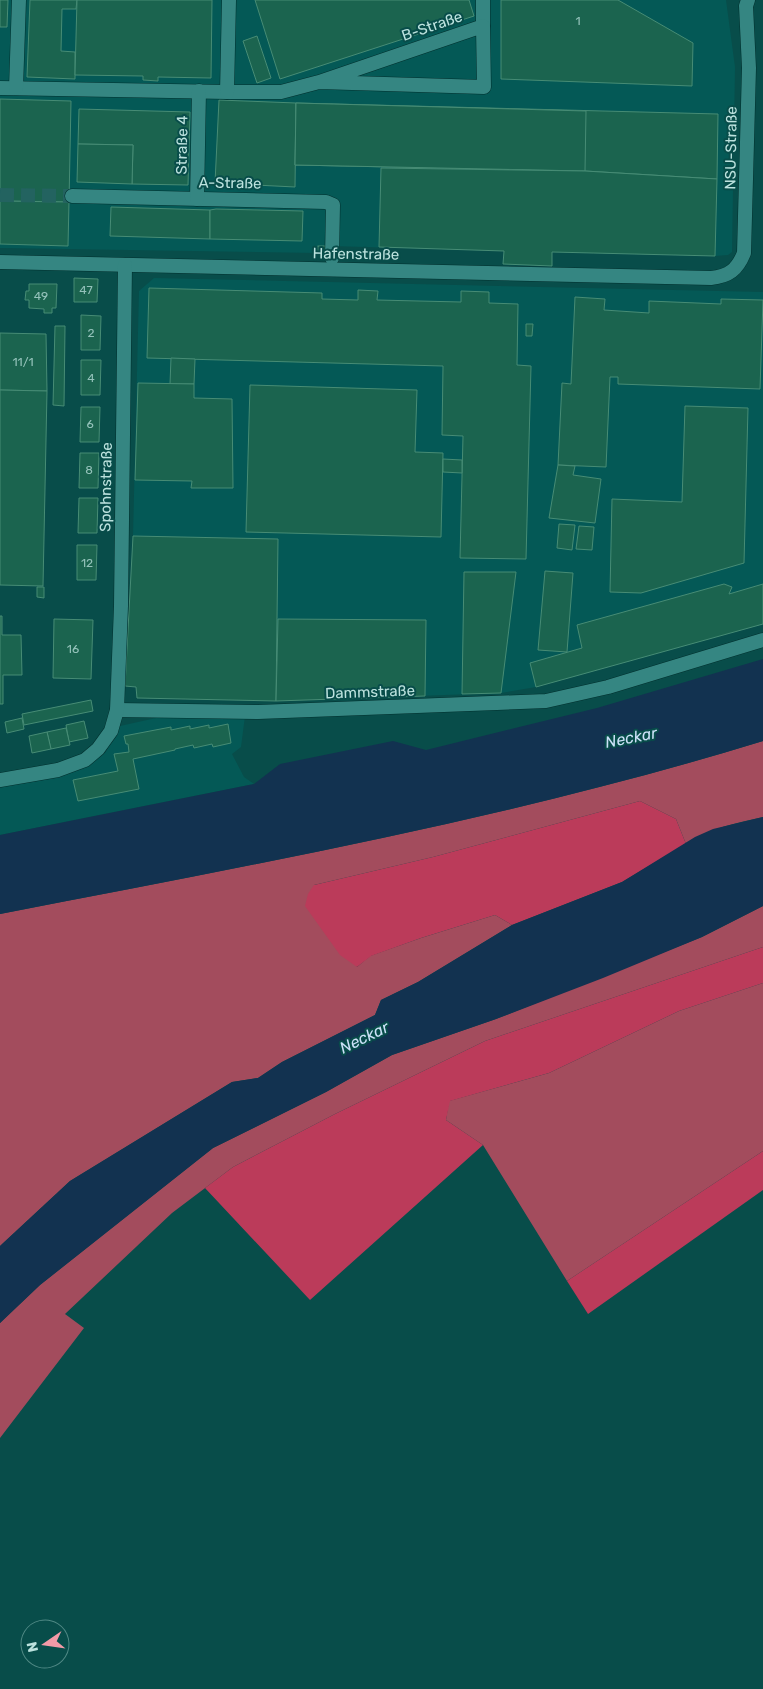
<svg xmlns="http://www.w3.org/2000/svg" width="763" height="1689" font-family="Rubik,sans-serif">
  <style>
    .built { fill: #045956 }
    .green { fill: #a34c5d }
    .forest { fill: #bb3b5a }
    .water { fill: #123250 }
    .building { fill: #1b644f; stroke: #478c75 }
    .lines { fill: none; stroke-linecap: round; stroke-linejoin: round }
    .street-tunnel { stroke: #236360; stroke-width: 14; stroke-dasharray: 14 7; stroke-linecap: butt }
    .street-casing { stroke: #02302e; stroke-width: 15 }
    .street { stroke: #358682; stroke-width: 14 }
    .labels { text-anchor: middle; stroke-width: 4; stroke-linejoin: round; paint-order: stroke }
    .number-label { font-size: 12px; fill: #94c2ba }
    .street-label { font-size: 15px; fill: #bce2de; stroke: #084d4a }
    .water-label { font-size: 16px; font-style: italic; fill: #cce1f8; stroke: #084d4a }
  </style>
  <rect width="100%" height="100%" fill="#084d4a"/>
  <g class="built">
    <path d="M 0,0 L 726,0 L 735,67 L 732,252 L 728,255 L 715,256 L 552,252 L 552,266 L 503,264 L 504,251 L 330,246 L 329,253 L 318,253 L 0,248 Z"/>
    <path d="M 154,278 L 763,292 L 763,624 L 536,687 L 501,693 L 276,701 L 137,698 L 136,687 L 125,686 L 133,536 L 139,291 Z"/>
    <path d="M 165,716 L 245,716 L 241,747 L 232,754 L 244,777 L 254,784 L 0,835 L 0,783 L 90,763 L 105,753 L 120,726 Z"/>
  </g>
  <g class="green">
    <path d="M 763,741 L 763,817 C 737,823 709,828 686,844 L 676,819 L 640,801 L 433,857 L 314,885 L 357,967 L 370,956 L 421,938 L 495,915 L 512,925 L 418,982 L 381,1000 L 375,1015 L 282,1062 L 258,1078 L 232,1082 L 70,1181 L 0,1246 L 0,914 C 256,864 513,818 763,741 Z"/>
    <path d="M 763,906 L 763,947 L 485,1041 L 335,1114 L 233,1167 L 172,1213 L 65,1314 L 84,1328 L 0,1438 L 0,1323 L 40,1285 L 213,1148 L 326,1092 L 392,1055 L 496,1019 L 702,937 Z"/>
    <path d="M 763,983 L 763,1151 L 567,1281 L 483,1145 L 446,1120 L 449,1101 L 549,1073 L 679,1011 Z"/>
  </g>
  <g class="forest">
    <path d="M 640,801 L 676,819 L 686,844 L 622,882 L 512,925 L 495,915 L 421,938 L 371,956 L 357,967 L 340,955 L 305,906 L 308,894 L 314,885 L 433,857 Z"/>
    <path d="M 763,947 L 763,983 L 679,1011 L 549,1073 L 450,1101 L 446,1120 L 483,1145 L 310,1300 L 205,1188 L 233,1167 L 335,1114 L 485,1041 Z"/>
    <path d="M 763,1151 L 763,1190 L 588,1314 L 567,1281 Z"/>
  </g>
  <g class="water">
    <path d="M 763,659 L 763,741 C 513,818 256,864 0,914 L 0,835 L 254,784 L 280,764 L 393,741 L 426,750 L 597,708 Z"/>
    <path d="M 763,817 L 763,906 L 702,937 L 603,978 L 496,1019 L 392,1055 L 326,1092 L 213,1148 L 40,1285 L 0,1323 L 0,1246 L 70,1181 L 232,1082 L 258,1078 L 282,1062 L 375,1015 L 381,1000 L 418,982 L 512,925 L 622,882 L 695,837 L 713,829 Z"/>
  </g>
  <g class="building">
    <path d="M 0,0 L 8,0 L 7,27 L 0,27 Z"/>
    <path d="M 30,0 L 77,0 L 76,9 L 62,9 L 61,51 L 75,52 L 75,79 L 27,77 Z"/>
    <path d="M 77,0 L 212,0 L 211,78 L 158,77 L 158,81 L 143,80 L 143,76 L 75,75 Z"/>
    <path d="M 255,0 L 469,0 L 474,16 L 280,79 Z"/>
    <path d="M 501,0 L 618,0 L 693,43 L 692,86 L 501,79 Z"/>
    <path d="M 257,36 L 271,78 L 257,83 L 243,41 Z"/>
    <path d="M 0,99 L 71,101 L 69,202 L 2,201 L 2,189 L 0,189 Z"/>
    <path d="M 219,100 L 296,103 L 295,187 L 215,183 Z"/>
    <path d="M 296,103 L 718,114 L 717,179 L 585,171 L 295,165 Z"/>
    <path d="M 296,103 L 586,111 L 585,171 L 295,165 Z"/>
    <path d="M 79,109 L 190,112 L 188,185 L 132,184 L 133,145 L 78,144 Z"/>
    <path d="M 78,144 L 133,145 L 132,184 L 77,182 Z"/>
    <path d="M 381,168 L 585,171 L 717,179 L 715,256 L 552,252 L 552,266 L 503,264 L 504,251 L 379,247 Z"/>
    <path d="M 0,201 L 69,202 L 68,246 L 0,244 Z"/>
    <path d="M 111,207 L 210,210 L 210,239 L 110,236 Z"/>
    <path d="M 216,209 L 303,211 L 302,241 L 210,239 L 210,210 Z"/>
    <rect x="318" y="246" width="11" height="7"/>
    <path d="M 74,278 L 98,279 L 97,302 L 74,302 Z"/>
    <path d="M 29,284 L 57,284 L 56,308 L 52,308 L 52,313 L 44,313 L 44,309 L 29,308 L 29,300 L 25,300 L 26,291 L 29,291 Z"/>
    <path d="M 149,288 L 322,293 L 322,299 L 358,300 L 358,290 L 378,291 L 377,300 L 461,302 L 461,291 L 489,292 L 489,303 L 518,304 L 517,365 L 531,366 L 526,559 L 460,558 L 463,436 L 442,435 L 443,366 L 147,358 Z"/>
    <path d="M 575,297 L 605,299 L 604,310 L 649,313 L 649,301 L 721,304 L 721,299 L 763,300 L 760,389 L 618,384 L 618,377 L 610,377 L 606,467 L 558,465 L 562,383 L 571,384 Z"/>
    <path d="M 81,315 L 101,316 L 100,350 L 81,350 Z"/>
    <path d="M 526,324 L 533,324 L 532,336 L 526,336 Z"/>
    <path d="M 55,326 L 65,326 L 64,406 L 53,405 Z"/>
    <path d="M 0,333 L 46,334 L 47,391 L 0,390 Z"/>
    <path d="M 171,358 L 195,359 L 194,384 L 170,384 Z"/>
    <path d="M 81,360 L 101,360 L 100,395 L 81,395 Z"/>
    <path d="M 138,383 L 194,384 L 194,398 L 232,399 L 233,488 L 191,488 L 192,481 L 135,480 Z"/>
    <path d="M 250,385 L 417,390 L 415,452 L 443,453 L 441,537 L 246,532 Z"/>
    <path d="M 0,390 L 47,391 L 43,586 L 0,585 Z"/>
    <path d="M 685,406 L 748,408 L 744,563 L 641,593 L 610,592 L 612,499 L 682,502 Z"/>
    <path d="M 81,407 L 100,407 L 99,442 L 80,442 Z"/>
    <path d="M 80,453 L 99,453 L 98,488 L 79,488 Z"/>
    <path d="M 443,459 L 462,460 L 462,473 L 443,472 Z"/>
    <path d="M 558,465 L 575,466 L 573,475 L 601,479 L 595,523 L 549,518 Z"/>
    <path d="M 79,498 L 98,498 L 97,533 L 78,533 Z"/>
    <path d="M 559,524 L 575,525 L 572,550 L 557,548 Z"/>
    <path d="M 579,526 L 594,527 L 592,550 L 576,549 Z"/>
    <path d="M 133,536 L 278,539 L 276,701 L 137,698 L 136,687 L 125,686 Z"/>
    <path d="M 77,545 L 97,545 L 96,580 L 77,580 Z"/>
    <path d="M 545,571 L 573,573 L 567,652 L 538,650 Z"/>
    <path d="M 464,572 L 516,572 L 501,693 L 462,694 Z"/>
    <path d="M 724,584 L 732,587 L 729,594 L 763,584 L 763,624 L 536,687 L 530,663 L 582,648 L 577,625 Z"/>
    <path d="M 37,587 L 44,587 L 44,598 L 37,597 Z"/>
    <path d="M 0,616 L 2,616 L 2,635 L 21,635 L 22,675 L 3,675 L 3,704 L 0,704 Z"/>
    <path d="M 54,619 L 93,620 L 91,679 L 53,678 Z"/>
    <path d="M 278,619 L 426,620 L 425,696 L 276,701 Z"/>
    <path d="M 91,700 L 93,711 L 24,725 L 22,714 Z"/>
    <path d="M 22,718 L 24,729 L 7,733 L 5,722 Z"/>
    <path d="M 84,721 L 88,738 L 69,742 L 66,725 Z"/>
    <path d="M 228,724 L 231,743 L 213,747 L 212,744 L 194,748 L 193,745 L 175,749 L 175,750 L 133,759 L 139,789 L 78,801 L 73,780 L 118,771 L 114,754 L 129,752 L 128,744 L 126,744 L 124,736 L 171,727 L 171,730 L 190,726 L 190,729 L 209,725 L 209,728 Z"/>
    <path d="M 66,728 L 70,745 L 51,749 L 47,732 Z"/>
    <path d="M 47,732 L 51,749 L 32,753 L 29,736 Z"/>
  </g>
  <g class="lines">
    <path class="street-tunnel" d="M 0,195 L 72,196"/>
    <g class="street-casing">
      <g id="street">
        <path d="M 483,0 L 483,26"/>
        <path d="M 0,88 L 227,92 L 281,92 L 319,82 L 484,87 L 483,26 L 319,82"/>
        <path d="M 16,88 L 19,0"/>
        <path d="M 227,92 L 229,0"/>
        <path d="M 72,196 L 326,202 L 333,205 L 332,258"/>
        <path d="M 197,199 L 199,91"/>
        <path d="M 0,262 L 711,278 C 729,276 737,270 744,253 L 749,68 L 746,6 L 748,0"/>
        <path d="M 117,710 L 258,712 L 546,701 L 608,687 L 763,640"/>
        <path d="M 0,780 L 58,770 L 85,760 L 98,749 L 111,731 L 117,710 L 121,606 L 125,265"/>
      </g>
    </g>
    <use href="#street" class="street"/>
  </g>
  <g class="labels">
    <g class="number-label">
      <text x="578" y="25">1</text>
      <text x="86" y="294">47</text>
      <text x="41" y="300">49</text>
      <text x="91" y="337">2</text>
      <text x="23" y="366">11/1</text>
      <text x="91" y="382">4</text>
      <text x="90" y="428">6</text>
      <text x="89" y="474">8</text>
      <text x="87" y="567">12</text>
      <text x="73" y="653">16</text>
    </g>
    <g class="street-label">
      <text transform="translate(432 26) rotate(-19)" y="5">B-Straße</text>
      <text transform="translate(182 145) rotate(-89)" y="5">Straße 4</text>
      <text transform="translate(731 148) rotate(-89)" y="5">NSU-Straße</text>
      <text transform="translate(230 183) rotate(1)" y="5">A-Straße</text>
      <text transform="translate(356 254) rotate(1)" y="5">Hafenstraße</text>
      <text transform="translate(106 487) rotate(-89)" y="5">Spohnstraße</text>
      <text transform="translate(370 692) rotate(-2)" y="5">Dammstraße</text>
    </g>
    <g class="water-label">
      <text transform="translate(631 737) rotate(-11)" y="6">Neckar</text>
      <text transform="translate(364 1037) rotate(-26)" y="6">Neckar</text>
    </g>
  </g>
  <g transform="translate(45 1644) rotate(257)"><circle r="24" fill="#084d4a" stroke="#508985"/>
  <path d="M0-4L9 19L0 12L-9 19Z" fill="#f39aa7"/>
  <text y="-8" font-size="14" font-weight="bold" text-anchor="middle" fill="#bce2de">N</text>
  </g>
</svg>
